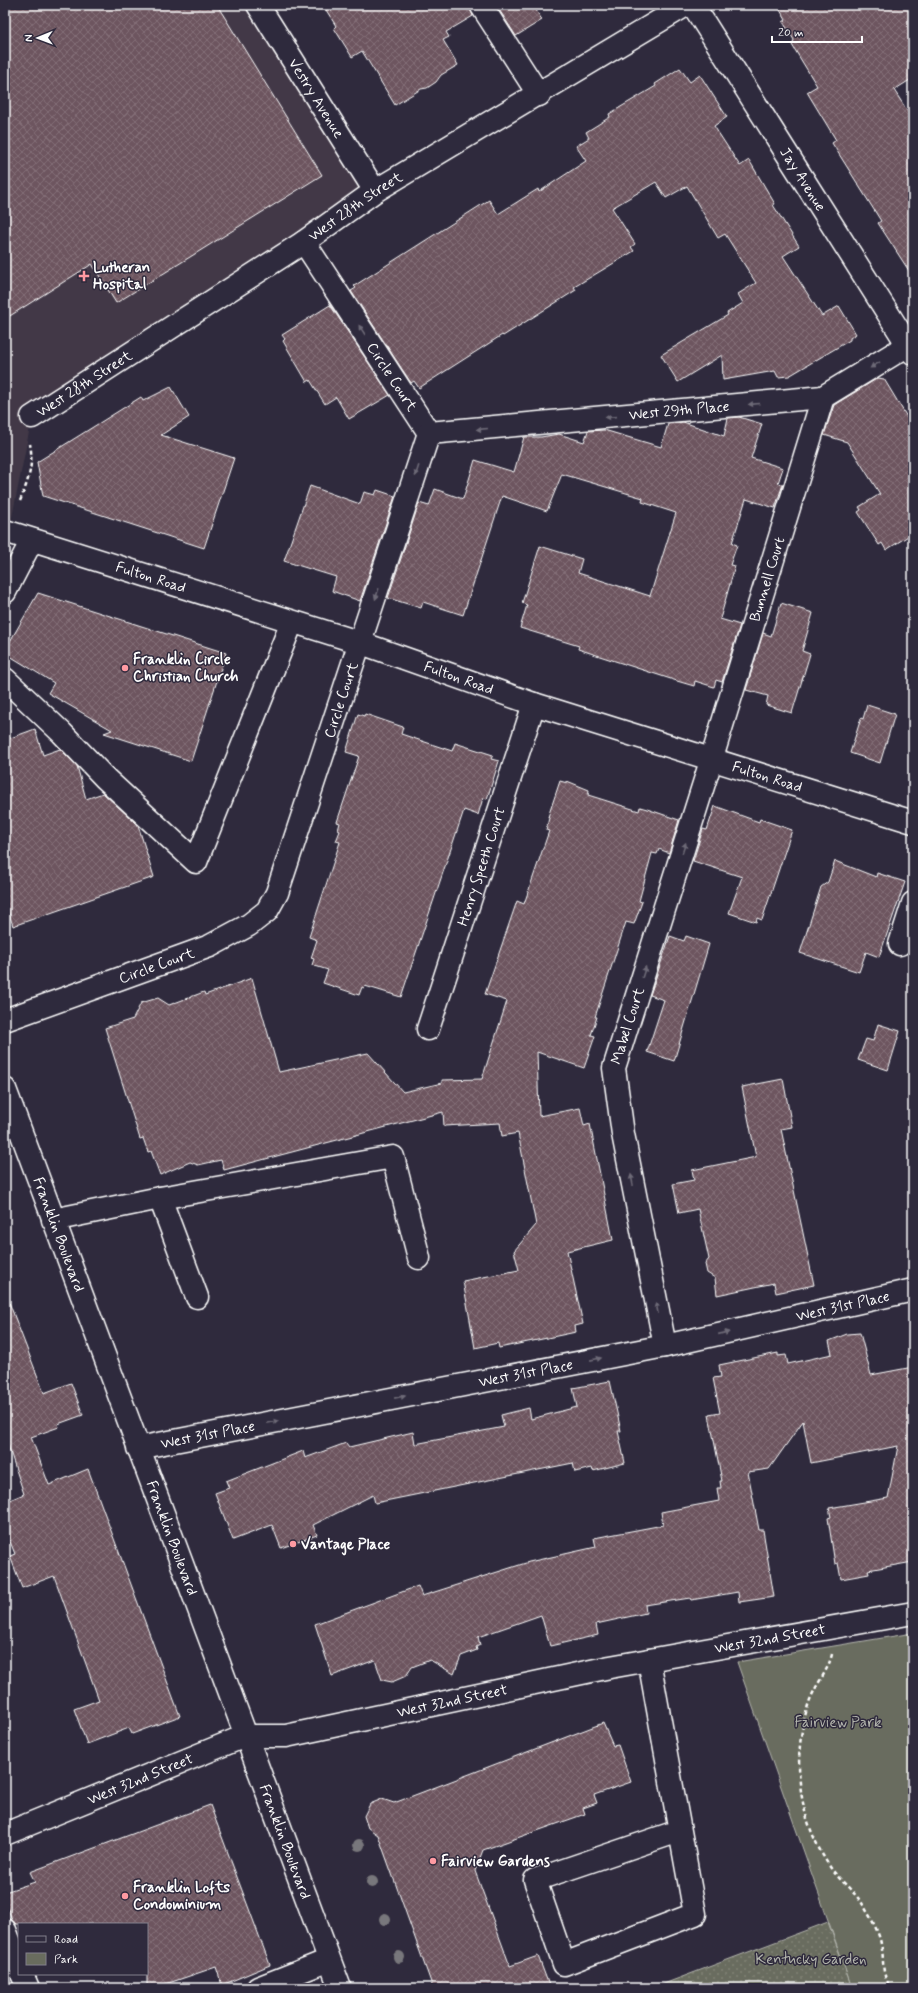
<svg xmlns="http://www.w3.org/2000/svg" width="918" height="1993" font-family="Mynerve,sans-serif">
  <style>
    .built { fill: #423747 }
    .green { fill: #696c5e; stroke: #b4b6ae }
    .garden { fill: url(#garden-dots); stroke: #b4b6ae }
    .building { fill: url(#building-cross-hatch); stroke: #fff }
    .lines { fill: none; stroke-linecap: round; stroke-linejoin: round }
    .minor-casing { stroke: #fff; stroke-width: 25 }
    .path { stroke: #fff; stroke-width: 2.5; stroke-dasharray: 4 3; stroke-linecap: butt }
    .minor { stroke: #2f2a3d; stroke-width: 22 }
    .tree { fill: #78777b }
    .oneway { fill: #6d6a77 }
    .poi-dot { fill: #ff9aa2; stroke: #2f2a3d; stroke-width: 1.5 }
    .labels { text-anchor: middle; stroke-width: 3; stroke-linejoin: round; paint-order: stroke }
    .street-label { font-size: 15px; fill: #fff; stroke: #2f2a3d }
    .poi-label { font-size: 15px; font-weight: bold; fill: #fff; stroke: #2f2a3d; text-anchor: start }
    .park-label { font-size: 15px; fill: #b4b6ae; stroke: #2f2a3d }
  </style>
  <defs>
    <pattern id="garden-dots" width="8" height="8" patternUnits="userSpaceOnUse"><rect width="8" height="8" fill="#696c5e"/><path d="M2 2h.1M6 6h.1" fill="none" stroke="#808276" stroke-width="1.8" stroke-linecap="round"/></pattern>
    <pattern id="building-cross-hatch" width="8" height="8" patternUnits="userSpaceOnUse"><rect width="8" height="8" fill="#6d555f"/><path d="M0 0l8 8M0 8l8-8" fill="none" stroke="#836e77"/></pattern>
  </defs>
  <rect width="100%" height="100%" fill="#2f2a3d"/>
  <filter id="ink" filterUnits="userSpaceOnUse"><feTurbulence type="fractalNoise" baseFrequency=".025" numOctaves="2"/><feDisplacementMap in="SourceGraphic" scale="8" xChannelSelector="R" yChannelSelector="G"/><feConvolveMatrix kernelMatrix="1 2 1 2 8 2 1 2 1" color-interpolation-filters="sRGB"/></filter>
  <g filter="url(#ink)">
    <path class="built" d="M 5,5 L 258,5 L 375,191 L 32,417 L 9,532 L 5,531 Z"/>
    <path class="green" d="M 913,1633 L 913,1988 L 852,1988 L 737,1662 Z"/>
    <path class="garden" d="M 828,1922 L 852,1988 L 653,1988 Z"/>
    <g class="building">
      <path d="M 5,5 L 217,5 L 322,175 L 116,303 L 92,264 L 5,319 Z"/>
      <path d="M 323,5 L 469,5 L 473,16 L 446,32 L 449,37 L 443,40 L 458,65 L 441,75 L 436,82 L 427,88 L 421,89 L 395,105 L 362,51 L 352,57 L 334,28 L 336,26 Z"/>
      <path d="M 496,5 L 533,5 L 542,20 L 516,36 Z"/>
      <path d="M 777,5 L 913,5 L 913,78 L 894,90 L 913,120 L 913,277 L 878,223 L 881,221 L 832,143 L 836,140 L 807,92 L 817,86 L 792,45 L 794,40 L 783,22 L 786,20 Z"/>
      <path d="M 680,68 L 690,82 L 700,75 L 727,117 L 714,126 L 740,166 L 749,160 L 775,204 L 773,205 L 799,246 L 783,256 L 822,316 L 839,306 L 856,334 L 850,338 L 850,340 L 789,376 L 778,377 L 775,371 L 723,380 L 722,355 L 678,382 L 661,355 L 728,315 L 727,313 L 743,303 L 738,294 L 756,283 L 725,234 L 718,238 L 687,186 L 666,198 L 656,182 L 612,208 L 635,244 L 631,247 L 634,251 L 574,287 L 576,290 L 503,336 L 502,335 L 419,388 L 414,381 L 411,383 L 351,291 L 356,288 L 354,286 L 489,200 L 498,214 L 538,189 L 539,192 L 586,161 L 576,146 L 589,138 L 586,132 L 610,117 L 609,114 L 656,86 L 655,84 Z"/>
      <path d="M 330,305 L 390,395 L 349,419 L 336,397 L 325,404 L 310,380 L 307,382 L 283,341 L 285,339 L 282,335 Z"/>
      <path d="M 878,378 L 884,379 L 913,427 L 913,533 L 886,550 L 882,543 L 879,545 L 858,512 L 861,510 L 859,507 L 880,494 L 847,442 L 824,435 L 834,405 Z"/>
      <path d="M 171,387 L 189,417 L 161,435 L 234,458 L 204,548 L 43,496 L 37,462 L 141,397 L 143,401 Z"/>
      <path d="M 739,417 L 762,424 L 751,458 L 783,468 L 778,483 L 783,484 L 775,508 L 746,499 L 732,543 L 737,545 L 730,565 L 735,566 L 720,619 L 740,625 L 722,682 L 716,680 L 714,687 L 695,681 L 694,686 L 677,681 L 578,649 L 579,646 L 520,628 L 527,605 L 522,603 L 540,546 L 582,559 L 578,573 L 650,596 L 676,513 L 642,502 L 643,498 L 562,474 L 547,511 L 502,496 L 463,615 L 423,602 L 421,608 L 388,598 L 419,503 L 429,506 L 435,489 L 463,499 L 475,460 L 514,472 L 524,437 L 541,437 L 559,434 L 584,442 L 588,431 L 604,430 L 661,447 L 668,424 L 683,422 L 724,436 L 728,418 Z"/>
      <path d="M 310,486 L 360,504 L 364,492 L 375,495 L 377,490 L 395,496 L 360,601 L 332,591 L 336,577 L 284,561 Z"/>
      <path d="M 38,593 L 226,653 L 191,761 L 104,733 L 112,730 L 48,693 L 54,683 L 5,653 L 5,650 Z"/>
      <path d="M 781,603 L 813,613 L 802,651 L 810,654 L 792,713 L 766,705 L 768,696 L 746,690 L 763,633 L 771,636 Z"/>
      <path d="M 867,705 L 895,714 L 880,763 L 850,753 L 861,718 L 863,719 Z"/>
      <path d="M 358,714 L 364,716 L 365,714 L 403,727 L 401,734 L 452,751 L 455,743 L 493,755 L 491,759 L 499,761 L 487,799 L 483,798 L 478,815 L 464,810 L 401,997 L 365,986 L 364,988 L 362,987 L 359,995 L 323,983 L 328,970 L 312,965 L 314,959 L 311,958 L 317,940 L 309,937 L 340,842 L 336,841 L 340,831 L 338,830 L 340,823 L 337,822 L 359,756 L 346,752 Z"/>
      <path d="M 35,729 L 43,755 L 60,749 L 77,766 L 86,799 L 103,793 L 138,825 L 154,877 L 13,926 L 5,901 L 5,740 Z"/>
      <path d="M 560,781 L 567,783 L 567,781 L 589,790 L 588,795 L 639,811 L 640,807 L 647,809 L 679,820 L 669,853 L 659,849 L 657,854 L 652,853 L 639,901 L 642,902 L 634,924 L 626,922 L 595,1017 L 597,1017 L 591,1035 L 595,1036 L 584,1068 L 537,1052 L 539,1116 L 580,1108 L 584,1126 L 590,1124 L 613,1240 L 567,1251 L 583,1324 L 575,1326 L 576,1332 L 499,1348 L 498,1343 L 475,1348 L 463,1281 L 519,1270 L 514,1251 L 536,1225 L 518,1133 L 502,1136 L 500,1123 L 444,1126 L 443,1112 L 224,1170 L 221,1160 L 198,1165 L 190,1162 L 160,1175 L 151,1151 L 148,1152 L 143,1138 L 140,1139 L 105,1028 L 133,1019 L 141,1003 L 158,998 L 169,1005 L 204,992 L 205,995 L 252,978 L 279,1072 L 368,1053 L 403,1092 L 442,1083 L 442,1080 L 482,1079 L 507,1001 L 485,994 L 517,901 L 524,904 L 549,831 L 546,830 L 549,818 L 548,817 Z"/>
      <path d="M 715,806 L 759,822 L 760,819 L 792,830 L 762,920 L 757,918 L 756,922 L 729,913 L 742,877 L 693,861 L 703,829 L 707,830 Z"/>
      <path d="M 835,861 L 876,877 L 877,873 L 905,882 L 879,957 L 866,952 L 859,972 L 800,953 L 821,887 L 828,882 Z"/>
      <path d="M 670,936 L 684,941 L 686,936 L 709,944 L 674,1061 L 647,1052 L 664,1000 L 650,995 Z"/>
      <path d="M 878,1024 L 900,1031 L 888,1070 L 858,1060 L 866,1039 L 873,1041 Z"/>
      <path d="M 783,1079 L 792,1127 L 781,1129 L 814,1285 L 776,1293 L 774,1283 L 717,1295 L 715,1278 L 707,1273 L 705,1264 L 709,1259 L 698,1209 L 679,1213 L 673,1184 L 694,1180 L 692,1170 L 756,1157 L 742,1087 Z"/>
      <path d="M 5,1297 L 7,1297 L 44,1393 L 71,1383 L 83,1415 L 58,1424 L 59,1427 L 31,1437 L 49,1485 L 88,1469 L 180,1716 L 132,1734 L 129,1728 L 87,1744 L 74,1709 L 99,1700 L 54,1576 L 22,1588 L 10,1556 L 15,1554 L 5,1529 L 5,1502 L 24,1494 L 5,1436 Z"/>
      <path d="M 860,1333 L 871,1375 L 913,1367 L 913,1562 L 868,1570 L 869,1574 L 841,1579 L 838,1563 L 835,1564 L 828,1518 L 831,1517 L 829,1508 L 888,1498 L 898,1446 L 811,1463 L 803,1421 L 769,1469 L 748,1472 L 759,1530 L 763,1530 L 774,1597 L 739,1602 L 738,1592 L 691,1600 L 690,1598 L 645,1605 L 646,1613 L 596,1624 L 598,1635 L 550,1646 L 541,1615 L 478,1637 L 480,1645 L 476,1647 L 477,1650 L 461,1656 L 454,1674 L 430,1660 L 412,1667 L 406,1676 L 392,1682 L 382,1680 L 375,1660 L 332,1676 L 315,1624 L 418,1586 L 422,1596 L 529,1562 L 596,1547 L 594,1538 L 663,1525 L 661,1512 L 719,1501 L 717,1488 L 721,1488 L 720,1481 L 722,1481 L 709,1415 L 720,1413 L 713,1378 L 721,1377 L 719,1365 L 778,1353 L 778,1356 L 786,1355 L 788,1364 L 832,1354 L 829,1341 L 847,1334 Z"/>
      <path d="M 610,1381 L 621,1431 L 618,1431 L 625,1463 L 593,1471 L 592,1468 L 575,1472 L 573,1463 L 375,1503 L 373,1495 L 313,1525 L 317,1535 L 281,1548 L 272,1525 L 233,1540 L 215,1493 L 229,1488 L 226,1481 L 303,1451 L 305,1458 L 346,1443 L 349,1447 L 413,1432 L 415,1444 L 504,1427 L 501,1415 L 529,1408 L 531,1419 L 577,1407 L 573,1388 Z"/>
      <path d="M 603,1723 L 613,1746 L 618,1745 L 631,1782 L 594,1795 L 597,1803 L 583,1808 L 585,1814 L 483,1850 L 475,1871 L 510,1966 L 538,1956 L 550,1988 L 433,1988 L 378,1835 L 368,1828 L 364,1816 L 370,1804 L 382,1799 L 394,1803 Z"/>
      <path d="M 210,1805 L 270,1965 L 222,1985 L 216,1967 L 154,1988 L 147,1988 L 147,1924 L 16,1924 L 12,1920 L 5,1901 L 5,1892 L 35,1882 L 30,1872 Z"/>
    </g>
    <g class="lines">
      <g class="minor-casing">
        <g id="minor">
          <path id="s1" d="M 258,5 L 375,191"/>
          <path d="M 481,5 L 539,95"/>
          <path id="s2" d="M 693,5 L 913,353"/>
          <path id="s3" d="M 304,242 L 429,433"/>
          <path id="s4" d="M 32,417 L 304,242 L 375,191 L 686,5"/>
          <path id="s5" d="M 429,433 L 823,397 L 913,342"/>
          <path id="s6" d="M 5,531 L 361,643 L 534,704 L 913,822"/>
          <path d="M 5,592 L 32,540"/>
          <path d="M 5,679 L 62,733 L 105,778 L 196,862 L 292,622"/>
          <path d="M 900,944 L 913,903"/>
          <path id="s7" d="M 5,1020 L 210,946 L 249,925 L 267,911 L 277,893 L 429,433"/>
          <path id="s8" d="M 428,1029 L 534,704"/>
          <path id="s9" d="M 5,1089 L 340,1988"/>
          <path d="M 160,1198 L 197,1297"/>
          <path d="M 53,1220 L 160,1198 L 393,1157 L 419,1258"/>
          <path id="s10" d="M 665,1346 L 623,1134 L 614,1068 L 711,761 L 823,397"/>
          <path id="s11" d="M 138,1448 L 665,1346 L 913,1290"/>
          <path d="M 649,1660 L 695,1914 L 564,1964 L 535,1880 L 679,1831"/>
          <path id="s12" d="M 5,1834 L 245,1736 L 286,1736 L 610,1667 L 913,1613"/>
          <path d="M 5,1930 L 19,1965"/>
          <path d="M 22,1974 L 28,1988"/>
          <path d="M 258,1988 L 329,1960"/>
        </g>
      </g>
      <g class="path">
        <path d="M 20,501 C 28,482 34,464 30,444"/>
        <path d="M 832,1654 C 828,1673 812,1688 807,1709 C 791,1764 799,1824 833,1871 C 843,1883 857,1894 865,1908 C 871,1918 879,1932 881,1944 C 885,1962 880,1969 890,1988"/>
      </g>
      <use href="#minor" class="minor"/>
    </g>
    <g class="tree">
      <circle cx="359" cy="1845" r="6"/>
      <circle cx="372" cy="1882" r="6"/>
      <circle cx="385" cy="1919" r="6"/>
      <circle cx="399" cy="1957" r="6"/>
    </g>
    <defs><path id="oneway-solid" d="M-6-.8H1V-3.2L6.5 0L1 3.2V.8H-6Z"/></defs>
    <g class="oneway">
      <use href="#oneway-solid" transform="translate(362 330) rotate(-123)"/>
      <use href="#oneway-solid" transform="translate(875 365) rotate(148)"/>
      <use href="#oneway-solid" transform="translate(754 404) rotate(175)"/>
      <use href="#oneway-solid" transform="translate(611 417) rotate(175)"/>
      <use href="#oneway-solid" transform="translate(482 429) rotate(175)"/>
      <use href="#oneway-solid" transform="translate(417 471) rotate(108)"/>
      <use href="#oneway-solid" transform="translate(377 594) rotate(108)"/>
      <use href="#oneway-solid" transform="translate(684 848) rotate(-72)"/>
      <use href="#oneway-solid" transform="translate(644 972) rotate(-72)"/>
      <use href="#oneway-solid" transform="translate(632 1180) rotate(-101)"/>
      <use href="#oneway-solid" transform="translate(657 1308) rotate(-101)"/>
      <use href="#oneway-solid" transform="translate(724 1333) rotate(-13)"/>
      <use href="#oneway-solid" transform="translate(596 1359) rotate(-11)"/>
      <use href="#oneway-solid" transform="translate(400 1397) rotate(-11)"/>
      <use href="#oneway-solid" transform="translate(273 1422) rotate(-11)"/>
    </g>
  </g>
  <g class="poi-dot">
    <path d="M82 270h4v4h4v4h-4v4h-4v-4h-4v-4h4z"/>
    <circle cx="125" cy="668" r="4"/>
    <circle cx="293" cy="1544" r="4"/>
    <circle cx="433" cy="1861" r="4"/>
    <circle cx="125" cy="1896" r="4"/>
  </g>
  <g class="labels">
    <g class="street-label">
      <text dy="5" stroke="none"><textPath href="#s1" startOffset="110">Vestry Avenue</textPath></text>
      <text dy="5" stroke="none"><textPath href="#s2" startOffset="206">Jay Avenue</textPath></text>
      <text dy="5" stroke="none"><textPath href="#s4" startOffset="386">West 28th Street</textPath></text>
      <text dy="5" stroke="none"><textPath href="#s3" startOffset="161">Circle Court</textPath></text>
      <text dy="5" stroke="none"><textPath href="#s4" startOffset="62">West 28th Street</textPath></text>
      <text dy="5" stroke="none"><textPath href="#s5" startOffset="251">West 29th Place</textPath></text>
      <text dy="5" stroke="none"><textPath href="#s6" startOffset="153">Fulton Road</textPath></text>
      <text dy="5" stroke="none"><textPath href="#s10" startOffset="795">Bunnell Court</textPath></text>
      <text dy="5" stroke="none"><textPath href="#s6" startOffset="477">Fulton Road</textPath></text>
      <text dy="5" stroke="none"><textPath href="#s7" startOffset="509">Circle Court</textPath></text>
      <text dy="5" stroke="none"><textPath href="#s6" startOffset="801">Fulton Road</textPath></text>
      <text dy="5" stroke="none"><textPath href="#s8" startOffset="171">Henry Speeth Court</textPath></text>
      <text dy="5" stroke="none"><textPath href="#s7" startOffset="161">Circle Court</textPath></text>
      <text dy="5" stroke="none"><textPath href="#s10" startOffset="327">Mabel Court</textPath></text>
      <text dy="5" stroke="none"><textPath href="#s9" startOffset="155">Franklin Boulevard</textPath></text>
      <text dy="5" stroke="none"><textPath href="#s11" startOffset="719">West 31st Place</textPath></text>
      <text dy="5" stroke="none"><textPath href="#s11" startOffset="395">West 31st Place</textPath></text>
      <text dy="5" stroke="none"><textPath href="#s11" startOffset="71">West 31st Place</textPath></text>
      <text dy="5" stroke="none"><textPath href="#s9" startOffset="479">Franklin Boulevard</textPath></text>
      <text dy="5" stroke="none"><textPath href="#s12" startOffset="794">West 32nd Street</textPath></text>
      <text dy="5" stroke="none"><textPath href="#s12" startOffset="470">West 32nd Street</textPath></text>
      <text dy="5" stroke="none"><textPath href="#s12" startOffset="146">West 32nd Street</textPath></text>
      <text dy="5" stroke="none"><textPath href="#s9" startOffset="803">Franklin Boulevard</textPath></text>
    </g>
    <g class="poi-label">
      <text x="93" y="272">Lutheran<tspan x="93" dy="17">Hospital</tspan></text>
      <text x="133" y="664">Franklin Circle<tspan x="133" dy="17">Christian Church</tspan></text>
      <text x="301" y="1549">Vantage Place</text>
      <text x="441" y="1866">Fairview Gardens</text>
      <text x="133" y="1892">Franklin Lofts<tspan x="133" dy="17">Condominium</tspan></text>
    </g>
    <g class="park-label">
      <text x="838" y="1727">Fairview Park</text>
      <text x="811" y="1964">Kentucky Garden</text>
    </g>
  </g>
  <rect width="918" height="1993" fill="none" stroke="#2f2a3d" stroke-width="20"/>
  <rect x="10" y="10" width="898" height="1973" fill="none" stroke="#fff" stroke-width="1.5" filter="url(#ink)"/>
  <rect x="18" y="1923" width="130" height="52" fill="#2f2a3d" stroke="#827f8b"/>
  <rect x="26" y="1936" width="20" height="6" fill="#2f2a3d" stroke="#827f8b"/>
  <text x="54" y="1943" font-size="12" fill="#ffffff">Road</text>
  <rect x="26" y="1953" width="20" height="12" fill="#696c5e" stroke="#827f8b"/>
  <text x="54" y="1963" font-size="12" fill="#ffffff">Park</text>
  <g transform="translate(38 38) rotate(269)" stroke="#2f2a3d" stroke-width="3" paint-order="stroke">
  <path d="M0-3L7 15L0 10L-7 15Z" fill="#ffffff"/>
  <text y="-6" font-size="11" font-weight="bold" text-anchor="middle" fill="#ffffff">N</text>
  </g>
  <path d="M772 36v6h90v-6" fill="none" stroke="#ffffff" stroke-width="2"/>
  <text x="778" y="36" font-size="12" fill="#ffffff" stroke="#2f2a3d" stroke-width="3" paint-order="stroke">20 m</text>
</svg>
